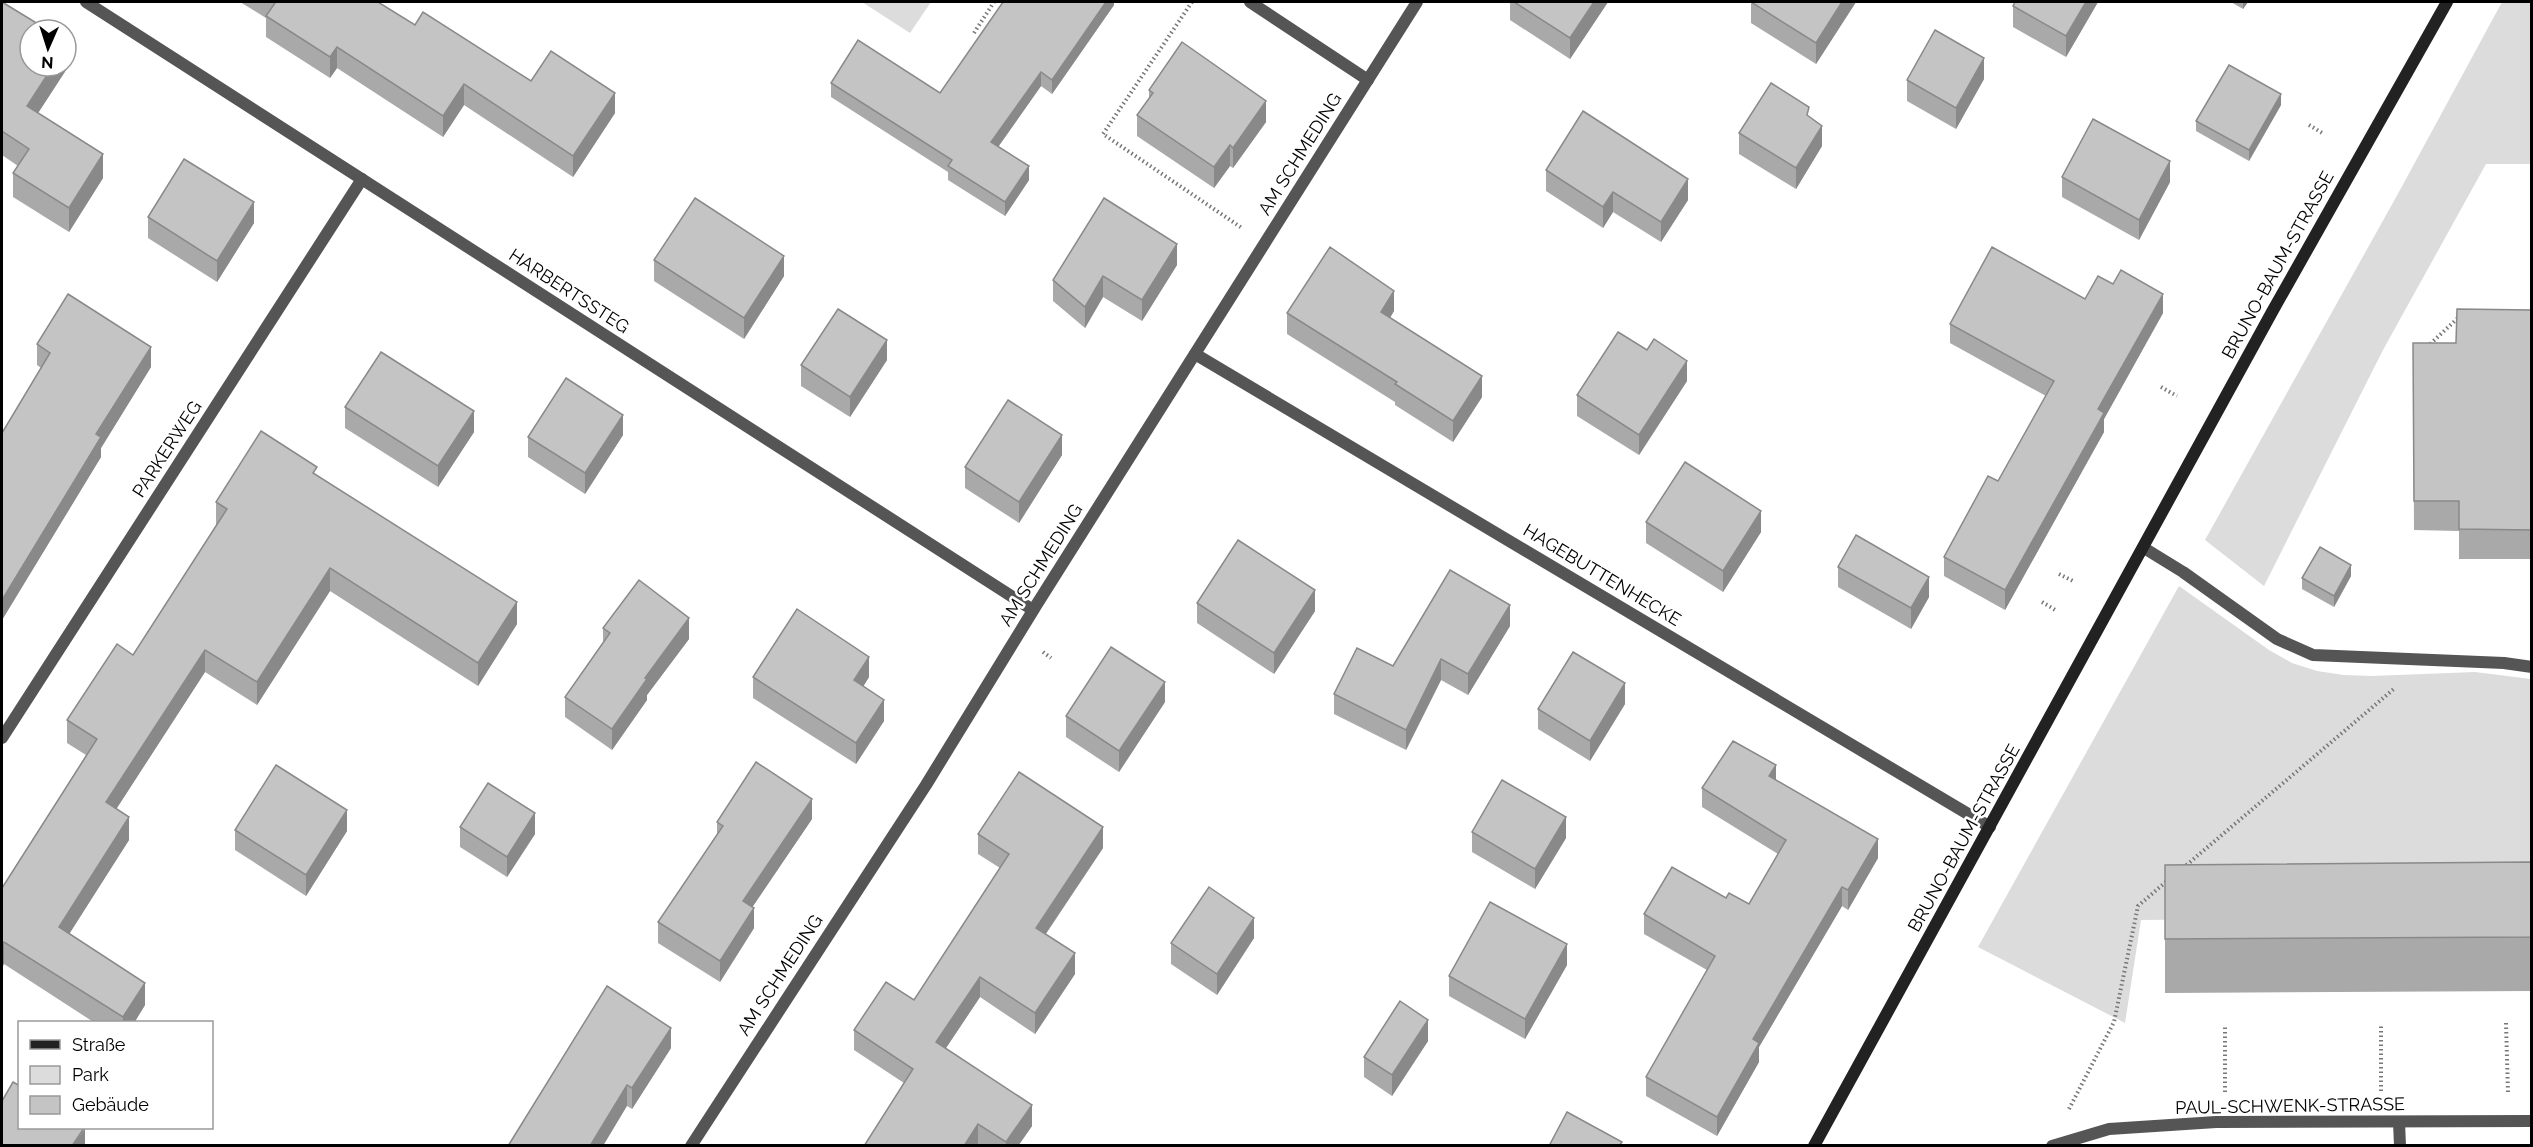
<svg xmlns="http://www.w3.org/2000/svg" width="2533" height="1147" font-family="Raleway,sans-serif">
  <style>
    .green { fill: #dcdcdc }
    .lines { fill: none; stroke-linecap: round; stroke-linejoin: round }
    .path { stroke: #777; stroke-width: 4; stroke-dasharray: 1.5 3; stroke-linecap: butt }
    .lane { stroke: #555; stroke-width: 12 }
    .street { stroke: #555; stroke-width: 12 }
    .secondary { stroke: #222; stroke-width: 12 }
    .wall { fill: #a9a9a9 }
    .shaded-wall { fill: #898989 }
    .building { fill: #c4c4c4; stroke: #898989; stroke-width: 1.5 }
    .labels { text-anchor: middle; stroke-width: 5; stroke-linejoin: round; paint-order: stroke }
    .street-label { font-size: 18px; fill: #000; stroke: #fff }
  </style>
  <rect width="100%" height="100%" fill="#fff"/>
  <g class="green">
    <path d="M 862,2 L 931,2 L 910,33 Z"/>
    <path d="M 2502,2 L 2531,2 L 2531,164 L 2486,164 L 2383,350 L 2264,586 L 2205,540 L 2400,190 Z"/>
    <path d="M 2179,586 L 2269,650 L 2292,663 L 2317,671 L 2344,675 L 2372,676 L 2475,672 L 2531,679 L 2531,916 L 2141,920 L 2125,1023 L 1978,947 Z"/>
  </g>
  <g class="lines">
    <g class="path">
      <path d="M 1192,2 L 1103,134 L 1242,228"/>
      <path d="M 974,33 L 994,2"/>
      <path d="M 2309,125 L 2324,134"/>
      <path d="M 2427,347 L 2459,317"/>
      <path d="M 2161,387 L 2177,396"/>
      <path d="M 2059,574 L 2073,581"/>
      <path d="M 2042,602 L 2057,611"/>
      <path d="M 1043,652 L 1051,658"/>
      <path d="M 2183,868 L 2395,688"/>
      <path d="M 2506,1023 L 2508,1093"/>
      <path d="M 2381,1091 L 2381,1025"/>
      <path d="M 2225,1092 L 2225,1025"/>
      <path d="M 2069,1109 L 2114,1022 L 2138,906 L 2168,880"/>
    </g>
    <g class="lane">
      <path d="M 1250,2 L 1368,80"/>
      <path d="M 2399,1122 L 2400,1146"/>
    </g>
    <g class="street">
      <path d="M 86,2 L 1033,610"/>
      <path d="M 1195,354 L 1990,827"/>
      <path d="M 2144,548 L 2183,572 L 2277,639 L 2313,655 L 2504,663 L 2532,667"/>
      <path d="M 2,738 L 362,179"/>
      <path d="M 691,1146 L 926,785 L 1037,604 L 1417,2"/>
      <path d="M 2052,1146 L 2109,1129 L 2216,1122 L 2532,1121"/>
    </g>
    <path class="secondary" d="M 1814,1146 L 2272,312 L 2447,2"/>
  </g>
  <g class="wall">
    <path d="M 2,2 L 68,67 L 38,113 L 103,178 L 69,232 L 13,197 L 13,173 L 18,166 L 2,155 Z"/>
    <path d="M 240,2 L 378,2 L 415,25 L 531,81 L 615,113 L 573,177 L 464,105 L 443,137 L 337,68 L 330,78 L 266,37 L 266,18 Z"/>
    <path d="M 1114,2 L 1114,5 L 1052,94 L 1041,86 L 998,147 L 1029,180 L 1005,216 L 948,180 L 948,172 L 831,97 L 831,83 L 940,93 Z"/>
    <path d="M 1510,2 L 1608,2 L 1570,59 L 1510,20 Z"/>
    <path d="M 1751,2 L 1856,2 L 1816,64 L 1751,23 Z"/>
    <path d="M 2098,2 L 2066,57 L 2013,27 L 2013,6 Z"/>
    <path d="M 2231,2 L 2248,2 L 2243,9 Z"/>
    <path d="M 1984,79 L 1956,129 L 1907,101 L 1907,80 Z"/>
    <path d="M 1149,90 L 1266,122 L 1233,168 L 1230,166 L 1214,188 L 1137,136 L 1137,115 L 1149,99 Z"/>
    <path d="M 2281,105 L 2249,161 L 2196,131 L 2196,121 Z"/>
    <path d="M 1809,117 L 1822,146 L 1796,189 L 1739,154 L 1739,133 Z"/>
    <path d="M 1546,170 L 1688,200 L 1661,242 L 1613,212 L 1603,228 L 1546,191 Z"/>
    <path d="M 2062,177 L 2170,182 L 2139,240 L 2062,197 Z"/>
    <path d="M 148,217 L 254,223 L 217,282 L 148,238 Z"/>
    <path d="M 654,260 L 784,276 L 744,339 L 654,281 Z"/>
    <path d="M 1177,265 L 1142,321 L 1103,297 L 1085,328 L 1053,301 L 1053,280 Z"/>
    <path d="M 2532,310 L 2532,559 L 2459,559 L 2459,531 L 2414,530 L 2413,343 L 2456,343 Z"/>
    <path d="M 1394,311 L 1390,318 L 1482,397 L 1453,442 L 1395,405 L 1395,402 L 1287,334 L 1287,313 Z"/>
    <path d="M 2163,313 L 2104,419 L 2104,432 L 2005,610 L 1944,576 L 1944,557 L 1998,481 L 2046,396 L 1950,343 L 1950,324 Z"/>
    <path d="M 37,344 L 151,367 L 101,448 L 101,457 L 2,620 L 2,433 L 41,368 L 37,365 Z"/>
    <path d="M 887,360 L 850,417 L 801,386 L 801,365 Z"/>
    <path d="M 1687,381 L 1639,455 L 1577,416 L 1577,395 Z"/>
    <path d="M 345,407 L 474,432 L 438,487 L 345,428 Z"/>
    <path d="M 623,435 L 585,494 L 528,457 L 528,437 Z"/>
    <path d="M 1062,455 L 1019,523 L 965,488 L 965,467 Z"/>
    <path d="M 317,475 L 517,624 L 478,686 L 330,591 L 257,705 L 205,672 L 116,809 L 129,840 L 69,934 L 145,1005 L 134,1023 L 95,1023 L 4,964 L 2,888 L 86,755 L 67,743 L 67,720 L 133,655 L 216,525 L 216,502 Z"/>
    <path d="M 1646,522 L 1761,532 L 1723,592 L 1646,543 Z"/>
    <path d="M 1838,567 L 1929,597 L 1911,629 L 1838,587 Z"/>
    <path d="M 2351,576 L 2334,607 L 2302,589 L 2302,578 Z"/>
    <path d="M 1197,603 L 1315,611 L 1274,674 L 1197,623 Z"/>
    <path d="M 1510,626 L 1468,695 L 1441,680 L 1406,750 L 1334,714 L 1334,694 L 1393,666 Z"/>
    <path d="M 603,628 L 689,639 L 647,695 L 647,700 L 612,750 L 565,717 L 565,697 L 603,642 Z"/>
    <path d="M 753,677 L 869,677 L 863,687 L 884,721 L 856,764 L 753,698 Z"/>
    <path d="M 1165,702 L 1119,772 L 1066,737 L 1066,716 Z"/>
    <path d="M 1625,704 L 1590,761 L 1538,729 L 1538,709 Z"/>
    <path d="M 1776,780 L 1878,858 L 1848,910 L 1842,906 L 1759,1047 L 1759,1062 L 1717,1136 L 1646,1096 L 1646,1077 L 1707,970 L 1644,934 L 1644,914 L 1726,898 L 1749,904 L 1778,854 L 1702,807 L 1702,788 Z"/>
    <path d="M 812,819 L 752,907 L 754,928 L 720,982 L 658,943 L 658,922 L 717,834 L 717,822 Z"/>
    <path d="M 460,827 L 535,834 L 507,877 L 460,847 Z"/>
    <path d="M 235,830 L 347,831 L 306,896 L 235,850 Z"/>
    <path d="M 1472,832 L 1566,838 L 1535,889 L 1472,852 Z"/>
    <path d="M 978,834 L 1103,848 L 1046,934 L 1075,974 L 1035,1034 L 980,997 L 946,1048 L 1032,1126 L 1018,1146 L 979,1146 L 904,1083 L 854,1050 L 854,1030 L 914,1000 L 1000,868 L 978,854 Z"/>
    <path d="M 2532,862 L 2532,991 L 2165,993 L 2165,865 Z"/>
    <path d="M 1254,938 L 1217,995 L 1171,964 L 1171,943 Z"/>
    <path d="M 1567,965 L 1525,1039 L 1449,996 L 1449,976 Z"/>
    <path d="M 1428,1041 L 1392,1096 L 1364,1077 L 1364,1057 Z"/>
    <path d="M 671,1048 L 632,1109 L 627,1106 L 508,1146 Z"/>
  </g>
  <g class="shaded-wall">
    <path d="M 1106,2 L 1114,2 L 1114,5 L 1052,94 L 1052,80 Z"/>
    <path d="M 1594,2 L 1608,2 L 1570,59 L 1570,38 Z"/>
    <path d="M 1842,2 L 1856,2 L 1816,64 L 1816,43 Z"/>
    <path d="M 2086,2 L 2098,2 L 2066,57 L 2066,36 Z"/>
    <path d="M 2243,2 L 2248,2 L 2243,9 Z"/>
    <path d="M 68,43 L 68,67 L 27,130 L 27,106 L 53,66 L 66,66 L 66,45 Z"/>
    <path d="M 337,47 L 337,68 L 330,78 L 330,57 Z"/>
    <path d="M 1984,58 L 1984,79 L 1956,129 L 1956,108 Z"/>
    <path d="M 1041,72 L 1041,86 L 991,157 L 991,142 Z"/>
    <path d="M 464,84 L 464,105 L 443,137 L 443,116 Z"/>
    <path d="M 615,93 L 615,113 L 573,177 L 573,156 Z"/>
    <path d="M 2281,94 L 2281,105 L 2249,161 L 2249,150 Z"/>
    <path d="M 1266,101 L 1266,122 L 1233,168 L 1233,148 Z"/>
    <path d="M 1822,126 L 1822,146 L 1796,189 L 1796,168 Z"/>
    <path d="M 1230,145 L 1230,166 L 1214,188 L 1214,167 Z"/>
    <path d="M 103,154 L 103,178 L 69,232 L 69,208 Z"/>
    <path d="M 2170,161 L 2170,182 L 2139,240 L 2139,220 Z"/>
    <path d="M 1029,166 L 1029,180 L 1005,216 L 1005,202 Z"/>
    <path d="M 1688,179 L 1688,200 L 1661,242 L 1661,222 Z"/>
    <path d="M 1613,192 L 1613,212 L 1603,228 L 1603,207 Z"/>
    <path d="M 254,202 L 254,223 L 217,282 L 217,261 Z"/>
    <path d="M 1177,244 L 1177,265 L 1142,321 L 1142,300 Z"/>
    <path d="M 784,256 L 784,276 L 744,339 L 744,318 Z"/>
    <path d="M 1103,276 L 1103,297 L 1085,328 L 1085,307 Z"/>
    <path d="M 1394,291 L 1394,311 L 1381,332 L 1381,312 Z"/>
    <path d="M 2163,294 L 2163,313 L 2104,419 L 2104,432 L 2005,610 L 2005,590 L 2098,409 Z"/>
    <path d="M 887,340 L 887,360 L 850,417 L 850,397 Z"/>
    <path d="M 151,347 L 151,367 L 101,448 L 101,457 L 2,620 L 2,600 L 96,434 Z"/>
    <path d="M 1687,361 L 1687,381 L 1639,455 L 1639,435 Z"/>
    <path d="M 1482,376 L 1482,397 L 1453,442 L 1453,421 Z"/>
    <path d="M 474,411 L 474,432 L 438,487 L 438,466 Z"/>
    <path d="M 623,415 L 623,435 L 585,494 L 585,473 Z"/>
    <path d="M 1062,435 L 1062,455 L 1019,523 L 1019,502 Z"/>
    <path d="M 1761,511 L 1761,532 L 1723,592 L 1723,571 Z"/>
    <path d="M 2351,565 L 2351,576 L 2334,607 L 2334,596 Z"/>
    <path d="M 330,568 L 330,591 L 257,705 L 257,682 Z"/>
    <path d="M 1929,577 L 1929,597 L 1911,629 L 1911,608 Z"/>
    <path d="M 1315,590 L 1315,611 L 1274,674 L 1274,653 Z"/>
    <path d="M 517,602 L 517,624 L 478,686 L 478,663 Z"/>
    <path d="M 1510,605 L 1510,626 L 1468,695 L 1468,674 Z"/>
    <path d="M 689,618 L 689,639 L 647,695 L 647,700 L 612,750 L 612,729 L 645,678 Z"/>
    <path d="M 205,650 L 205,672 L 106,825 L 106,802 Z"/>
    <path d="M 869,657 L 869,677 L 854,701 L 854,680 Z"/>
    <path d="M 1441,659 L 1441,680 L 1406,750 L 1406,730 Z"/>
    <path d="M 1165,682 L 1165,702 L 1119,772 L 1119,751 Z"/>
    <path d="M 1625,683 L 1625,704 L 1590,761 L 1590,741 Z"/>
    <path d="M 884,700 L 884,721 L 856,764 L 856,743 Z"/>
    <path d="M 1776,765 L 1776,785 L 1769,776 Z"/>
    <path d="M 812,799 L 812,819 L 743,921 L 743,901 Z"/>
    <path d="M 347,810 L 347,831 L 306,896 L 306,875 Z"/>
    <path d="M 535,813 L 535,834 L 507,877 L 507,857 Z"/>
    <path d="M 129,817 L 129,840 L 59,950 L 59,927 Z"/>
    <path d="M 1566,817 L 1566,838 L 1535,889 L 1535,869 Z"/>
    <path d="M 1103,827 L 1103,848 L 1036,948 L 1036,928 Z"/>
    <path d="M 1878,839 L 1878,858 L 1848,910 L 1848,890 Z"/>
    <path d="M 1842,887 L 1842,906 L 1759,1047 L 1759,1062 L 1717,1136 L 1717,1117 L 1753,1039 Z"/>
    <path d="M 754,908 L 754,928 L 720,982 L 720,961 Z"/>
    <path d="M 1254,918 L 1254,938 L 1217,995 L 1217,974 Z"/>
    <path d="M 4,942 L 4,964 L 2,968 L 2,945 Z"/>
    <path d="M 1567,944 L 1567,965 L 1525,1039 L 1525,1019 Z"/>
    <path d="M 1075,953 L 1075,974 L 1035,1034 L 1035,1013 Z"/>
    <path d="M 980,977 L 980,997 L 936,1063 L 936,1042 Z"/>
    <path d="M 145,983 L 145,1005 L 134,1023 L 123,1023 L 123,1017 Z"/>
    <path d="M 1428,1020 L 1428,1041 L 1392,1096 L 1392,1075 Z"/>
    <path d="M 671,1028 L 671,1048 L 632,1109 L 632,1088 Z"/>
    <path d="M 627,1085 L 627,1106 L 603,1146 L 590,1146 Z"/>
    <path d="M 1032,1105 L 1032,1126 L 1018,1146 L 1006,1146 L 1006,1142 Z"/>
    <path d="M 978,1124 L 978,1144 L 977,1146 L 964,1146 Z"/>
    <path d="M 85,1128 L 85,1146 L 72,1146 Z"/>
  </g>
  <g class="building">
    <path d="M 2,2 L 48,30 L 30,30 L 30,66 L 53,66 L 27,106 L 103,154 L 69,208 L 13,173 L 29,149 L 2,131 Z"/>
    <path d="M 273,2 L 378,2 L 415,25 L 423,12 L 531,81 L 551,51 L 615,93 L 573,156 L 464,84 L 443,116 L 337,47 L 330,57 L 266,16 L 275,3 Z"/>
    <path d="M 1003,2 L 1106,2 L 1052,80 L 1041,72 L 991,142 L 1029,166 L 1005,202 L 948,166 L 952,160 L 831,83 L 858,40 L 940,93 Z"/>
    <path d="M 1514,2 L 1594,2 L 1570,38 Z"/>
    <path d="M 1751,2 L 1842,2 L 1816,43 Z"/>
    <path d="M 2015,2 L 2086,2 L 2066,36 L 2013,6 Z"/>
    <path d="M 1935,30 L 1984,58 L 1956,108 L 1907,80 Z"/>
    <path d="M 1182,42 L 1266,101 L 1233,148 L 1230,145 L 1214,167 L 1137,115 L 1153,93 L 1149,90 Z"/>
    <path d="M 2229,65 L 2281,94 L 2249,150 L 2196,121 Z"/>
    <path d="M 1771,83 L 1809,107 L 1807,115 L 1822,126 L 1796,168 L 1739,133 Z"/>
    <path d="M 1583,111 L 1688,179 L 1661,222 L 1613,192 L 1603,207 L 1546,170 Z"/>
    <path d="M 2093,119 L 2170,161 L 2139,220 L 2062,177 Z"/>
    <path d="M 184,159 L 254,202 L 217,261 L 148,217 Z"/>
    <path d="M 695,198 L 784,256 L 744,318 L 654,260 Z"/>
    <path d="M 1104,198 L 1177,244 L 1142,300 L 1103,276 L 1085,307 L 1053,280 Z"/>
    <path d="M 1330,247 L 1394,291 L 1381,312 L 1482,376 L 1453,421 L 1395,384 L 1397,382 L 1287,313 Z"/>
    <path d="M 1992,247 L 2085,299 L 2098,276 L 2113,284 L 2121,270 L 2163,294 L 2098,409 L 2104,413 L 2005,590 L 1944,557 L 1988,476 L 1998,481 L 2054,381 L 1950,324 Z"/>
    <path d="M 68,294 L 151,347 L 96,434 L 101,437 L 2,600 L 2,433 L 50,353 L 37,344 Z"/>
    <path d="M 838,309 L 887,340 L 850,397 L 801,365 Z"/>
    <path d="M 2457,309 L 2532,310 L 2532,530 L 2459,529 L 2459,501 L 2414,501 L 2413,343 L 2456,343 Z"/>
    <path d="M 1618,332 L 1647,350 L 1654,339 L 1687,361 L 1639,435 L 1577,395 Z"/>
    <path d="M 381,352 L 474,411 L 438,466 L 345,407 Z"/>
    <path d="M 566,378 L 623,415 L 585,473 L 528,437 Z"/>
    <path d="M 1008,400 L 1062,435 L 1019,502 L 965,467 Z"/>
    <path d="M 261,431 L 317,467 L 313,473 L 517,602 L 478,663 L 330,568 L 257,682 L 205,650 L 106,802 L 129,817 L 59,927 L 145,983 L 123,1017 L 4,942 L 2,945 L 2,888 L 97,739 L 67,720 L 117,644 L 133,655 L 227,509 L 216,502 Z"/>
    <path d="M 1685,462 L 1761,511 L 1723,571 L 1646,522 Z"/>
    <path d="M 1856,535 L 1929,577 L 1911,608 L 1838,567 Z"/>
    <path d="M 1238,540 L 1315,590 L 1274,653 L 1197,603 Z"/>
    <path d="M 2320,547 L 2351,565 L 2334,596 L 2302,578 Z"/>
    <path d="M 1450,570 L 1510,605 L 1468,674 L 1441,659 L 1406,730 L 1334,694 L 1357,648 L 1393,666 Z"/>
    <path d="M 639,580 L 689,618 L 645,678 L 647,679 L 612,729 L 565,697 L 610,633 L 603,628 Z"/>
    <path d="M 797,609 L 869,657 L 854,680 L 884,700 L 856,743 L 753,677 Z"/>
    <path d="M 1111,647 L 1165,682 L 1119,751 L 1066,716 Z"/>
    <path d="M 1573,652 L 1625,683 L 1590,741 L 1538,709 Z"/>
    <path d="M 1733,741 L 1776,765 L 1769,776 L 1878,839 L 1848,890 L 1842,887 L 1753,1039 L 1759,1043 L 1717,1117 L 1646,1077 L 1715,956 L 1644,914 L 1672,867 L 1726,898 L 1729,893 L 1749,904 L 1786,840 L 1702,788 Z"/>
    <path d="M 756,762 L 812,799 L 743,901 L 754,908 L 720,961 L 658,922 L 723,826 L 717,822 Z"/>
    <path d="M 276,765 L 347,810 L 306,875 L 235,830 Z"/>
    <path d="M 1019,772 L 1103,827 L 1036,928 L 1075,953 L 1035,1013 L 980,977 L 936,1042 L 1032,1105 L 1006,1142 L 978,1124 L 964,1146 L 864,1146 L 913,1069 L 854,1030 L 886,982 L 914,1000 L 1009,854 L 978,834 Z"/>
    <path d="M 1502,780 L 1566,817 L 1535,869 L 1472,832 Z"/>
    <path d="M 488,783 L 535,813 L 507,857 L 460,827 Z"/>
    <path d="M 2532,862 L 2532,937 L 2165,939 L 2165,865 Z"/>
    <path d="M 1209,887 L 1254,918 L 1217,974 L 1171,943 Z"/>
    <path d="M 1490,902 L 1567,944 L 1525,1019 L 1449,976 Z"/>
    <path d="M 607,986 L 671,1028 L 632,1088 L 627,1085 L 590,1146 L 508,1146 Z"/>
    <path d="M 1400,1001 L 1428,1020 L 1392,1075 L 1364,1057 Z"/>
    <path d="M 13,1082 L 20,1086 L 20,1128 L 84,1128 L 72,1146 L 2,1146 L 2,1101 Z"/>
    <path d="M 1567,1112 L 1622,1142 L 1619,1146 L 1549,1146 Z"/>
  </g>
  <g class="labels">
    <g class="street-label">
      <text transform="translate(1300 154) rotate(-58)" y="6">AM SCHMEDING</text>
      <text transform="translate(2278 265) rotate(-61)" y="6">BRUNO-BAUM-STRASSE</text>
      <text transform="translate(569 291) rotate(33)" y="6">HARBERTSSTEG</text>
      <text transform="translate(167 449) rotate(-57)" y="6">PARKERWEG</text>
      <text transform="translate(1041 565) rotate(-58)" y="6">AM SCHMEDING</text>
      <text transform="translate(1602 575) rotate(31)" y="6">HAGEBUTTENHECKE</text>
      <text transform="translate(1964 838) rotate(-61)" y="6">BRUNO-BAUM-STRASSE</text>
      <text transform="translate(780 975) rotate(-57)" y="6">AM SCHMEDING</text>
      <text transform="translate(2290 1106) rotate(-1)" y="6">PAUL-SCHWENK-STRASSE</text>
    </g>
  </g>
  <rect width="2533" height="1147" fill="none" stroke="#000000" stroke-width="6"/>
  <rect x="18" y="1021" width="195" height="108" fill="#ffffff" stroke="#999999" stroke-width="1.5"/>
  <rect x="30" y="1040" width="30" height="9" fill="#222222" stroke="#999999" stroke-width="1.5"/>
  <text x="72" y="1051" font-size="18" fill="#000000">Straße</text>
  <rect x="30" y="1066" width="30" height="18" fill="#dcdcdc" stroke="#999999" stroke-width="1.5"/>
  <text x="72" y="1081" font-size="18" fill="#000000">Park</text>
  <rect x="30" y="1096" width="30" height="18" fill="#c4c4c4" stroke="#999999" stroke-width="1.5"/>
  <text x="72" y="1111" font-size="18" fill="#000000">Gebäude</text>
  <g transform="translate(48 48) rotate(183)"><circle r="28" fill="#ffffff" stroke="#999999" stroke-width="1.5"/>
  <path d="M0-4.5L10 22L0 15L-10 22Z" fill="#000000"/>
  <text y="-9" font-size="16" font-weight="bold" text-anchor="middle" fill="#000000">N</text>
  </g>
</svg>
